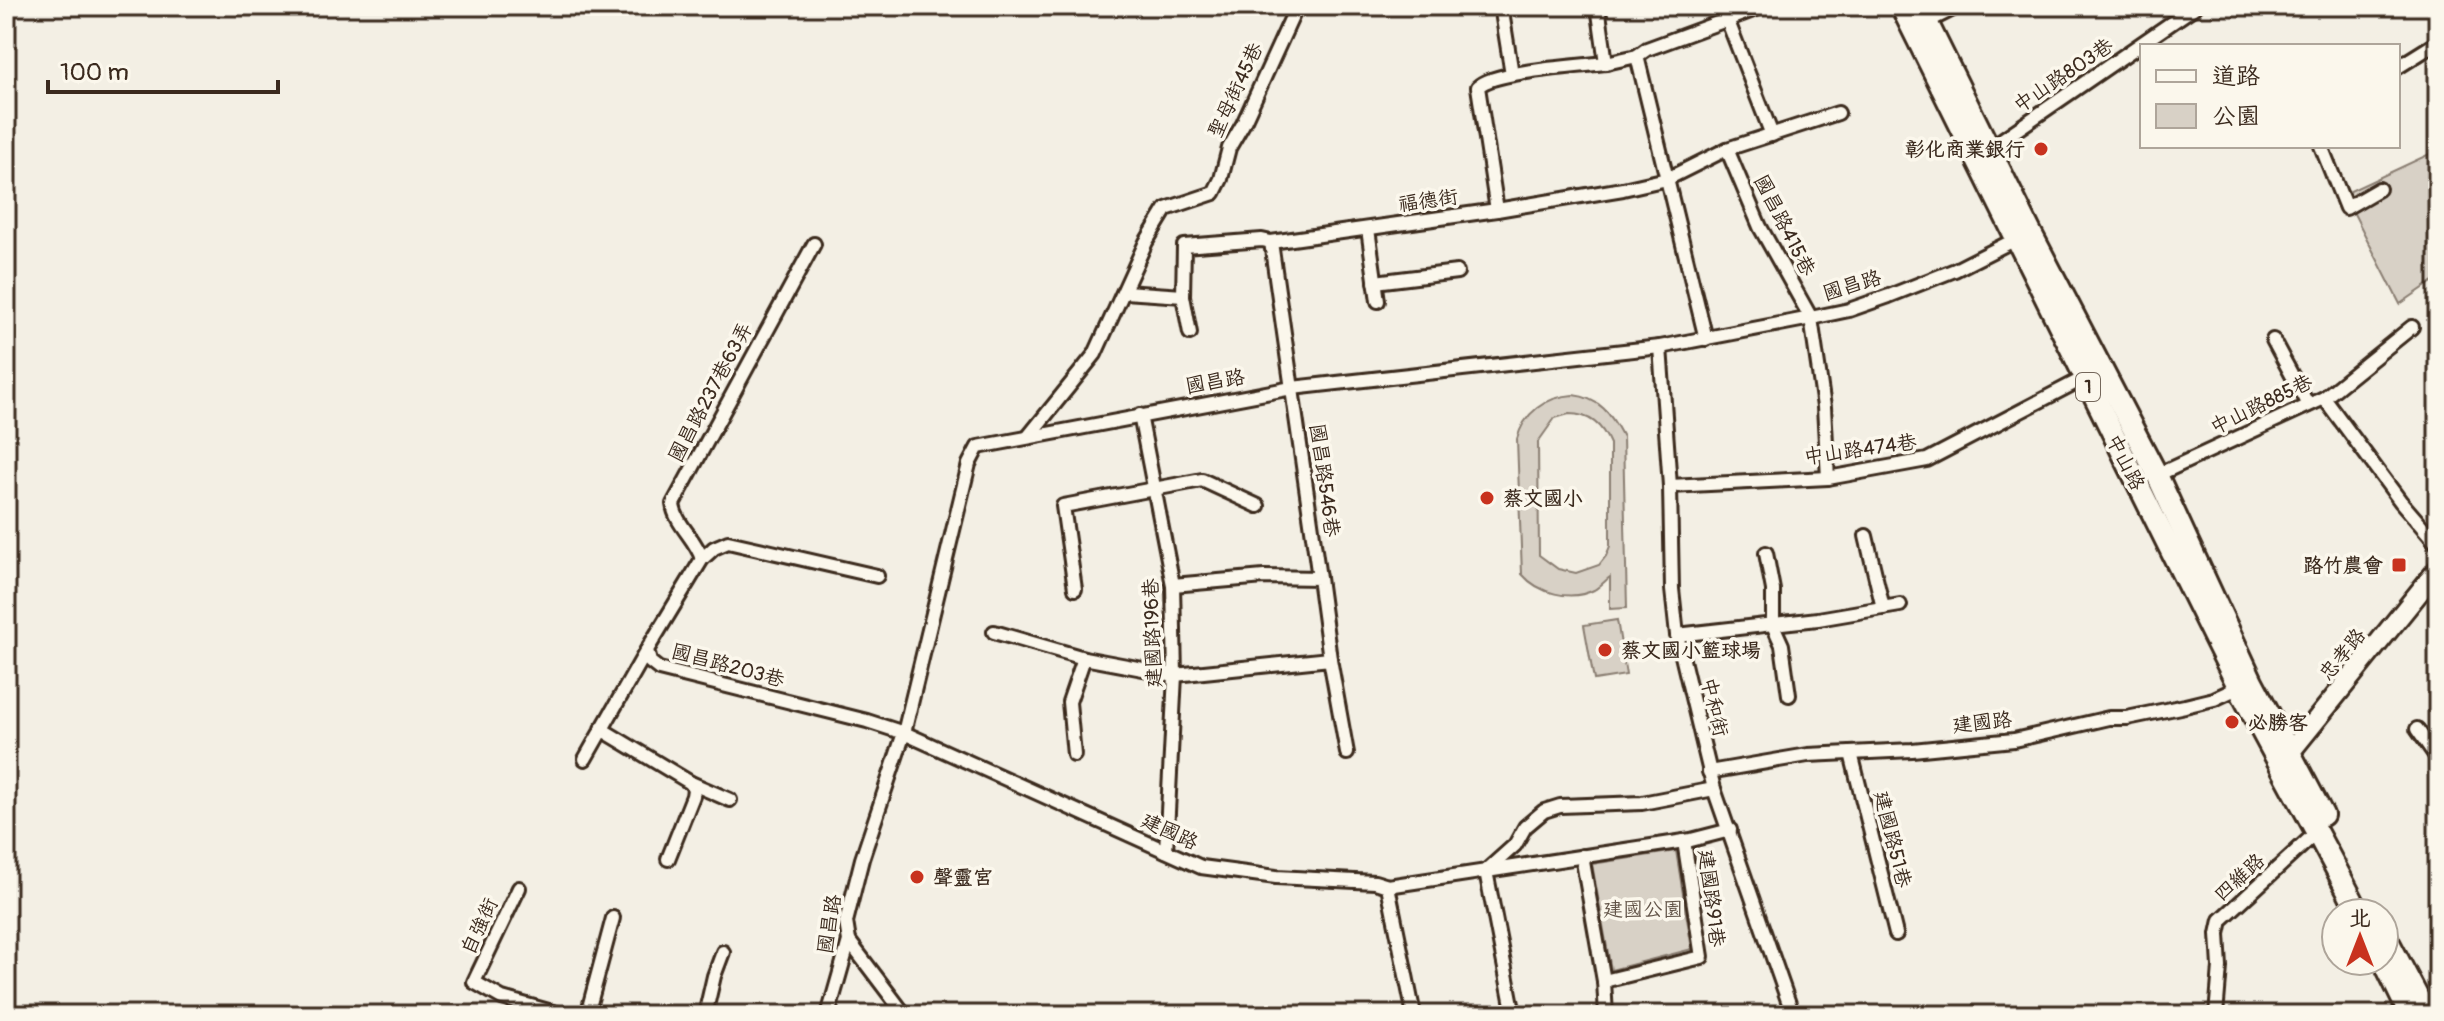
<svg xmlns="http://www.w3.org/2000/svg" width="2444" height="1021" font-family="Pangolin,'LXGW WenKai TC',sans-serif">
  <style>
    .green { fill: #d8d1c6; stroke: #8a7e72; stroke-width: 2; fill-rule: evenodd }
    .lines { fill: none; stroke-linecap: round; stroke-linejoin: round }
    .street-casing { stroke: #3b2a1e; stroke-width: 18 }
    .secondary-casing { stroke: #3b2a1e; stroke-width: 24 }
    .primary-casing { stroke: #3b2a1e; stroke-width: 26 }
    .street { stroke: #fbf7ec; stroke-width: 12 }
    .secondary { stroke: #fbf7ec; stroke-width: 18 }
    .primary { stroke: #fbf7ec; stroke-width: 20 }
    .poi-dot { fill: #c8321e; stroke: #fbf7ec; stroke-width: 3 }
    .labels { text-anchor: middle; stroke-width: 7; stroke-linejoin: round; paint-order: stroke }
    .shield { fill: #fbf7ec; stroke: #75685c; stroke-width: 2 }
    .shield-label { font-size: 18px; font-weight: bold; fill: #3b2a1e }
    .street-label { font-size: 20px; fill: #3b2a1e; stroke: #fbf7ec }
    .poi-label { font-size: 20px; font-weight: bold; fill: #3b2a1e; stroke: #fbf7ec; text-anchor: start }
    .park-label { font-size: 20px; fill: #625448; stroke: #fbf7ec }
  </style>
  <rect width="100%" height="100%" fill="#f3efe4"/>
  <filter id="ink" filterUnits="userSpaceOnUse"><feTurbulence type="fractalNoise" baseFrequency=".0125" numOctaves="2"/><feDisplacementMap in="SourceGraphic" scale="16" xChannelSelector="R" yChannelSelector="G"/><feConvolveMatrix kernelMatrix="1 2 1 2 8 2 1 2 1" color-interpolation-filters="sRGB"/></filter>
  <g filter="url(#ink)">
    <g class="green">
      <path d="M 2438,150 L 2438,278 L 2400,304 L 2344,194 Z"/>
      <path d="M 1573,395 C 1600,398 1611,414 1623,437 L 1627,608 L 1610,609 L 1610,577 C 1605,581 1599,587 1594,590 C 1570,602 1538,593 1522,574 L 1517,439 C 1524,413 1545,397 1573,395 ZM 1569,414 C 1590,414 1602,425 1610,444 L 1610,546 L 1606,556 L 1599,565 L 1576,573 L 1558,569 L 1539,555 L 1538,442 L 1555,418 Z"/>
      <path d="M 1617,620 L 1626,675 L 1594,680 L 1584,625 Z"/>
      <path d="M 1676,851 L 1692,949 L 1611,970 L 1592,864 Z"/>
    </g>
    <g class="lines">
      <g class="street-casing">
        <g id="street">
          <path d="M 1501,6 L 1512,74"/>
          <path d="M 1727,19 L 1772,135"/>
          <path d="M 1927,22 L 1959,6"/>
          <path d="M 1637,56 L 1706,339"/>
          <path d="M 1606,63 L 1637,56 L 1647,49 L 1764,6"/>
          <path d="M 2398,67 L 2438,42"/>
          <path d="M 2321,146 L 2346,208 L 2379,189"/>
          <path d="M 1990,148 L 2196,6"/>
          <path d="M 1727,149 L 1760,227 L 1811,318 L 1824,407 L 1828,478"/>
          <path d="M 1497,210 L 1478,87 C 1492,71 1582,66 1606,63 L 1598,6"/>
          <path d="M 1368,229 L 1378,301"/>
          <path d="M 1375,282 L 1457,272"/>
          <path d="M 1125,292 L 1183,296"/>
          <path d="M 1190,333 L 1183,296 L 1184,246 L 1262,240 L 1271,242"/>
          <path d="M 2273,340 L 2308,405"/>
          <path d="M 1660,347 L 1670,486 L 1672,589 L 1677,635 L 1714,789 L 1793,1015"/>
          <path d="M 2324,398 L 2401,502 L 2438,545"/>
          <path d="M 1140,415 L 1173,585 L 1175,675 L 1166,851"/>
          <path d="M 1028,437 L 1095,354 L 1146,242 L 1166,209 L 1214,193 L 1221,179 L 1229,148 L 1243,124 L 1297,6"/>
          <path d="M 2157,475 L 2324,398 L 2412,327"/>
          <path d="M 1670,486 L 1828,478 L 1927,460 L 2084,378"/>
          <path d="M 1866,536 L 1883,608"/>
          <path d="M 1766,553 L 1773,590 L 1773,625 L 1782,645 L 1789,695"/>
          <path d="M 702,559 C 696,539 675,524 673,504 L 814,244"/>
          <path d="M 877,576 L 728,542 L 714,548 L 702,559 L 647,650 L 650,662 L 659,669 L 867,721 L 904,733 L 1201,867 L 1276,877 L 1375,882 L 1388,886 L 1691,840 L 1730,830"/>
          <path d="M 1319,578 L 1271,242 L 1497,210 L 1623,189 L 1667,179 L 1727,149 L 1838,113"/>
          <path d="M 1173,585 L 1264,577 L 1319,578 L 1330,659"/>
          <path d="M 1075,589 L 1063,506 L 1202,480 L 1258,506"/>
          <path d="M 994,632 L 1084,658 L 1175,675 L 1330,659 L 1347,753"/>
          <path d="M 1677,635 L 1818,619 L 1900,605"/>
          <path d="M 601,729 L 691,783 L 730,800"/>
          <path d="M 2417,729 L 2438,759"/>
          <path d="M 1851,753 L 1896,934"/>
          <path d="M 1074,755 L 1069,702 L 1084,658"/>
          <path d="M 585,759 L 647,650"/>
          <path d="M 1709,772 L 1808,755 L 1912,750 L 2014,740 L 2109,718 L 2127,718 L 2185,706 L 2214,699 L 2244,685"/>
          <path d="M 1582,856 L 1604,981 L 1606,1015"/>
          <path d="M 668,859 L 693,796 L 694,789 L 691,783"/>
          <path d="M 1388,886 L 1414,1015"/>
          <path d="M 519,888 L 474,982 L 502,998 L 563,1015"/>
          <path d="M 849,941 L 905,1015"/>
          <path d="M 1604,981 L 1702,957 L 1684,841"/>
          <path d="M 587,1015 L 613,918"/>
          <path d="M 705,1015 L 714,976 L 723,952"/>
          <path d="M 828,1015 L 849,941 L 846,922 L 862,859 L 904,733 L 969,464 L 978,447 L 1292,388 L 1660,347 L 1811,318 L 1849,310 L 1889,296 L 1955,270 L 2022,236"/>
          <path d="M 1514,1015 L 1486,871 L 1515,845 L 1525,827 L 1544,811 L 1560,806 L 1642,803 L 1714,789"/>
          <path d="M 2216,1015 L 2220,967 L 2218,934 L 2221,920 L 2318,831"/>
        </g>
      </g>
      <g class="secondary-casing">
        <path id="secondary" d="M 2283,761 L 2438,569"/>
      </g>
      <g class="primary-casing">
        <g id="primary">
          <path d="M 1901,6 L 2239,688 C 2278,764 2321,837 2359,913"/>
          <path d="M 1919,6 L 2031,233 L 2157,475 L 2252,681 L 2323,815"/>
          <path d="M 2384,933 L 2427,1015"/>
          <path d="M 2387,968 L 2410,1015"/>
        </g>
      </g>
      <use href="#street" class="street"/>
      <use href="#secondary" class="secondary"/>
      <use href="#primary" class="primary"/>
    </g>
  </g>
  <g class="poi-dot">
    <circle cx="2041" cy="149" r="8"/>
    <circle cx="1487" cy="498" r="8"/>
    <rect x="2391" y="557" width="16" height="16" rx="4"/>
    <circle cx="1605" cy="650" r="8"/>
    <circle cx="2232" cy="722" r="8"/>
    <circle cx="917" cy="877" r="8"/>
  </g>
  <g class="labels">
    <rect class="shield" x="2076" y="373" width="24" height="28" rx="6"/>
    <g class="shield-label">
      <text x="2088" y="393">1</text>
    </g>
    <g class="street-label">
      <text transform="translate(2063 75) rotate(-34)" y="7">中山路803巷</text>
      <text transform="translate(1235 90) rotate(-65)" y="7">聖母街45巷</text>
      <text transform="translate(1428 200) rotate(-8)" y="7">福德街</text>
      <text transform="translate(1785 225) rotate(63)" y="7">國昌路415巷</text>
      <text transform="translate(1852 285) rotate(-17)" y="7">國昌路</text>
      <text transform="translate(1215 381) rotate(-10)" y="7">國昌路</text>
      <text transform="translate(710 392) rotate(-62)" y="7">國昌路237巷63弄</text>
      <text transform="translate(2261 404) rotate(-26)" y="7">中山路885巷</text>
      <text transform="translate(1860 449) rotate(-8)" y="7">中山路474巷</text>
      <text transform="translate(2126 462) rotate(63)" y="7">中山路</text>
      <text transform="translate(1325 480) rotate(82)" y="7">國昌路546巷</text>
      <text transform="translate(1152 633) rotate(-92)" y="7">建國路196巷</text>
      <text transform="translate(2342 654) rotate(-51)" y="7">忠孝路</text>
      <text transform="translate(728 665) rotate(15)" y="7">國昌路203巷</text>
      <text transform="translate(1715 707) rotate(77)" y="7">中和街</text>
      <text transform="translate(1982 722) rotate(-6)" y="7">建國路</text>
      <text transform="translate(1170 831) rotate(25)" y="7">建國路</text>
      <text transform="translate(1893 839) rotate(76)" y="7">建國路51巷</text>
      <text transform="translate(2239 877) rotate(-42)" y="7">四維路</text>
      <text transform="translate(1712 898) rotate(83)" y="7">建國路91巷</text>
      <text transform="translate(829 924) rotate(-81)" y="7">國昌路</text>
      <text transform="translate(479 926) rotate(-65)" y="7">自強街</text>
    </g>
    <g class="poi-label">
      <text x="2025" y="156" text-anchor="end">彰化商業銀行</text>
      <text x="1503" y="505">蔡文國小</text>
      <text x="2383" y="572" text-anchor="end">路竹農會</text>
      <text x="1621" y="657">蔡文國小籃球場</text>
      <text x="2248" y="729">必勝客</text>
      <text x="933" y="884">聲靈宮</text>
    </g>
    <g class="park-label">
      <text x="1643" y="916">建國公園</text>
    </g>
  </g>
  <rect width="2444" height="1021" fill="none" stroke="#fbf7ec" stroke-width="32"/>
  <rect x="16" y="16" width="2412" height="989" fill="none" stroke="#3b2a1e" stroke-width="3" filter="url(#ink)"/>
  <rect x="2140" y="44" width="260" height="104" fill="#fbf7ec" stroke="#aea59a" stroke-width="2"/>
  <rect x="2156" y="70" width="40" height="12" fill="#fbf7ec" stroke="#aea59a" stroke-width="2"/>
  <text x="2212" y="84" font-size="24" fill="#3b2a1e">道路</text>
  <rect x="2156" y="104" width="40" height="24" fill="#d8d1c6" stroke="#aea59a" stroke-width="2"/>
  <text x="2212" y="124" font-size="24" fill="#3b2a1e">公園</text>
  <g transform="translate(2360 937)"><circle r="38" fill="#fbf7ec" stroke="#aea59a" stroke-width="2"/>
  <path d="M0-6L14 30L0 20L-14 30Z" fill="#c8321e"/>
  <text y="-12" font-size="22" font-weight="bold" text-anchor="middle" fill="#3b2a1e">北</text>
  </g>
  <path d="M48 80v12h230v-12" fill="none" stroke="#3b2a1e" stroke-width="4"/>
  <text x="60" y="80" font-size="24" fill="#3b2a1e" stroke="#fbf7ec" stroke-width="6" paint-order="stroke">100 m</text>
</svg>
